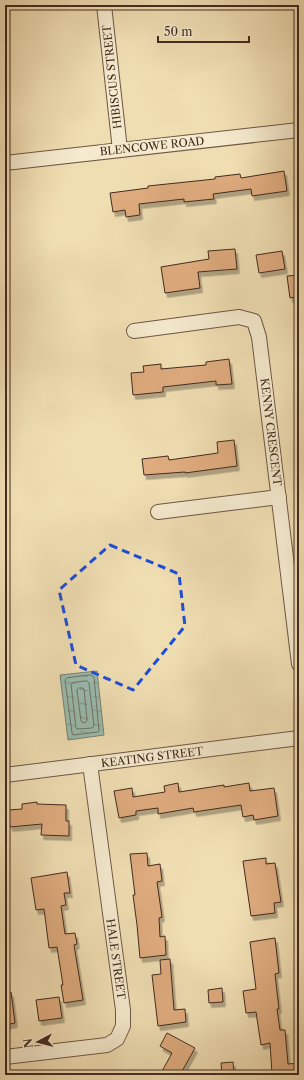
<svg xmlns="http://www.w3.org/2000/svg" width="304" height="1080" font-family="'Libre Caslon Text',serif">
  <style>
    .water { fill: url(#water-ripples); stroke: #778276 }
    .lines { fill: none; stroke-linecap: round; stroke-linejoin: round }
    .shore { stroke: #6e7368; stroke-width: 1 }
    .building { fill: #dfac7f; stroke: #422a20; filter: url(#shadow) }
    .minor-casing { stroke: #6e5745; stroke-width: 16 }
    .minor { stroke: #f5eace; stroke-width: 14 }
    .marked { fill: none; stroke: #1d4ed8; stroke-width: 3; stroke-dasharray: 8 5; stroke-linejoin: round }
    .labels { text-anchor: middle; stroke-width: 4; stroke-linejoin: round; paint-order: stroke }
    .street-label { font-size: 11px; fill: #422a20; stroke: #f5eace }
  </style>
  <defs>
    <pattern id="water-ripples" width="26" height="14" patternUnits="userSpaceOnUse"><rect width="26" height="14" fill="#9abcaf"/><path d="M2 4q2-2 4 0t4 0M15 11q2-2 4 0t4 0" fill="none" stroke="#7f998e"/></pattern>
    <filter id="shadow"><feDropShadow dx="2.5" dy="4.5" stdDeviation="0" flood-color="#0004"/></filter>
  </defs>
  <rect width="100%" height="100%" fill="#f0deb3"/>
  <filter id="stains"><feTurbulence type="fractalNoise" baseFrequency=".005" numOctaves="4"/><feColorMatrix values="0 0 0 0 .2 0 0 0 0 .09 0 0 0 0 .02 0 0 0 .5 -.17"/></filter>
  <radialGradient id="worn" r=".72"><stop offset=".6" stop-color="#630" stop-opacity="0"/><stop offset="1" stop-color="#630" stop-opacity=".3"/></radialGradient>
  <path class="water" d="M 97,671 L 104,735 L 68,740 L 60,675 Z"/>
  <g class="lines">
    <g class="shore">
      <path d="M 91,675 L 94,677 L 99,731 L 98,732 L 73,735 L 72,733 L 65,680 L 67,678 Z"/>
      <path d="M 87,681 L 89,683 L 94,726 L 92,728 L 78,729 L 76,728 L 71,684 L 72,683 Z"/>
      <path d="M 79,688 L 82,688 L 84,689 L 87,720 L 86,722 L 83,723 L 81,721 L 77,690 Z"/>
    </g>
  </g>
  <g class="building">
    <path d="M 284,171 L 287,191 L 252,196 L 251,189 L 213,194 L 214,199 L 184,202 L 184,199 L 139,204 L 140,215 L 126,217 L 125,210 L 113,212 L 110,193 L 148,188 L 148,186 L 215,179 L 215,177 L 240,174 L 241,178 Z"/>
    <path d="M 235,249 L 237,269 L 198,272 L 200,288 L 165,293 L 161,267 L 209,259 L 208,251 Z"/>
    <path d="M 282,251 L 285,269 L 259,273 L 256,255 Z"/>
    <path d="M 299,275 L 299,296 L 290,298 L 287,276 Z"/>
    <path d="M 229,359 L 232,384 L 216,385 L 216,381 L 163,387 L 163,392 L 133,395 L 131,373 L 144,372 L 143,366 L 161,364 L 161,369 L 206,365 L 206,362 Z"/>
    <path d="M 234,440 L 237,466 L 185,473 L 185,472 L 144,475 L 142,459 L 168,456 L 169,460 L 218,453 L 217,442 Z"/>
    <path d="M 178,783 L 179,792 L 224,785 L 224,787 L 249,783 L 250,791 L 274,788 L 278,816 L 254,820 L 253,815 L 243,817 L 241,805 L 194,812 L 193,808 L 158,814 L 158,808 L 136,811 L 136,815 L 119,818 L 114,791 L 132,788 L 133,797 L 165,792 L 164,786 Z"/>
    <path d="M 37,802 L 37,804 L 66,805 L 66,821 L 69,821 L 69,836 L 41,835 L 42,824 L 10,827 L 8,810 L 22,809 L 22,804 Z"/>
    <path d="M 147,853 L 148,866 L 160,864 L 162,881 L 157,882 L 162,917 L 159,918 L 160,937 L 165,936 L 166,955 L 140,958 L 137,925 L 133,895 L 135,895 L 130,854 Z"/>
    <path d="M 266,858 L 266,864 L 275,863 L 281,902 L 274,903 L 275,913 L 251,916 L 243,861 Z"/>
    <path d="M 67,872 L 70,893 L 64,893 L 66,905 L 61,906 L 65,934 L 75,933 L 77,944 L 74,945 L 83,1000 L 64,1003 L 61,985 L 63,985 L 57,947 L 49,948 L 44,909 L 36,910 L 31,878 Z"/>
    <path d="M 275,938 L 279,973 L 275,974 L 279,1009 L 277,1009 L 280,1030 L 285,1030 L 288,1064 L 299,1063 L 299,1074 L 286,1075 L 285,1073 L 272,1074 L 270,1043 L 261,1045 L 256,1012 L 246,1013 L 243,991 L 256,989 L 250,942 Z"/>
    <path d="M 170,959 L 174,1010 L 185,1009 L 186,1022 L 158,1026 L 152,975 L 161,974 L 160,960 Z"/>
    <path d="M 222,988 L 223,1002 L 209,1003 L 208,990 Z"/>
    <path d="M 11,992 L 15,1023 L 5,1025 L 5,993 Z"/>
    <path d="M 59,997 L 62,1018 L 39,1021 L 36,1000 Z"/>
    <path d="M 167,1033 L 195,1048 L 180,1075 L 160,1075 L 172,1053 L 160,1046 Z"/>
    <path d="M 233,1062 L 234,1075 L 222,1075 L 221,1063 Z"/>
  </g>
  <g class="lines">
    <g class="minor-casing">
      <g id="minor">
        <path d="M 104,5 L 120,150"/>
        <path d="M 5,163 L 299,130"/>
        <path d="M 134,331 L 239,317 L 254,321 L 259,337 L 299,664"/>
        <path d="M 158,512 L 279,497"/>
        <path d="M 5,775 L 299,738"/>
        <path d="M 5,1057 L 107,1045 L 117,1039 L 123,1026 L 123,1010 L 90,764"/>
      </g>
    </g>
    <use href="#minor" class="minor"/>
  </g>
  <path class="marked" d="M 110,545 L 179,574 L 185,626 L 133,690 L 76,665 L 59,590 Z"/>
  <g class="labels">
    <g class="street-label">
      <text transform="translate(112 77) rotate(-96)" y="4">HIBISCUS STREET</text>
      <text transform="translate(152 146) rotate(-6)" y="4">BLENCOWE ROAD</text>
      <text transform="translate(271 432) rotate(83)" y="4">KENNY CRESCENT</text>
      <text transform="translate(152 757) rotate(-7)" y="4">KEATING STREET</text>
      <text transform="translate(116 959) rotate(82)" y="4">HALE STREET</text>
    </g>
  </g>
  <rect width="304" height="1080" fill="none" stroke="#f0deb3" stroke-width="20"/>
  <rect x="6" y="6" width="292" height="1068" fill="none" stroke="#422a20" stroke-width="2"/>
  <rect x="10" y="10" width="284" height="1060" fill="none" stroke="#422a20"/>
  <g transform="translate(38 1042) rotate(263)" stroke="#f5eace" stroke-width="3" paint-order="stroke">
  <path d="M0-3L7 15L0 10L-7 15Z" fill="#422a20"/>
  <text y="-6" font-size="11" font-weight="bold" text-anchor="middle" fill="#422a20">N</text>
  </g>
  <path d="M158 36v6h91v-6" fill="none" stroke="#422a20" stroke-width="2"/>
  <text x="164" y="36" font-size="12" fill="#422a20" stroke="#f5eace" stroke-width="3" paint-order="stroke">50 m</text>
  <rect width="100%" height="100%" filter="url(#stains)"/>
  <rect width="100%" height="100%" fill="url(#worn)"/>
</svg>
